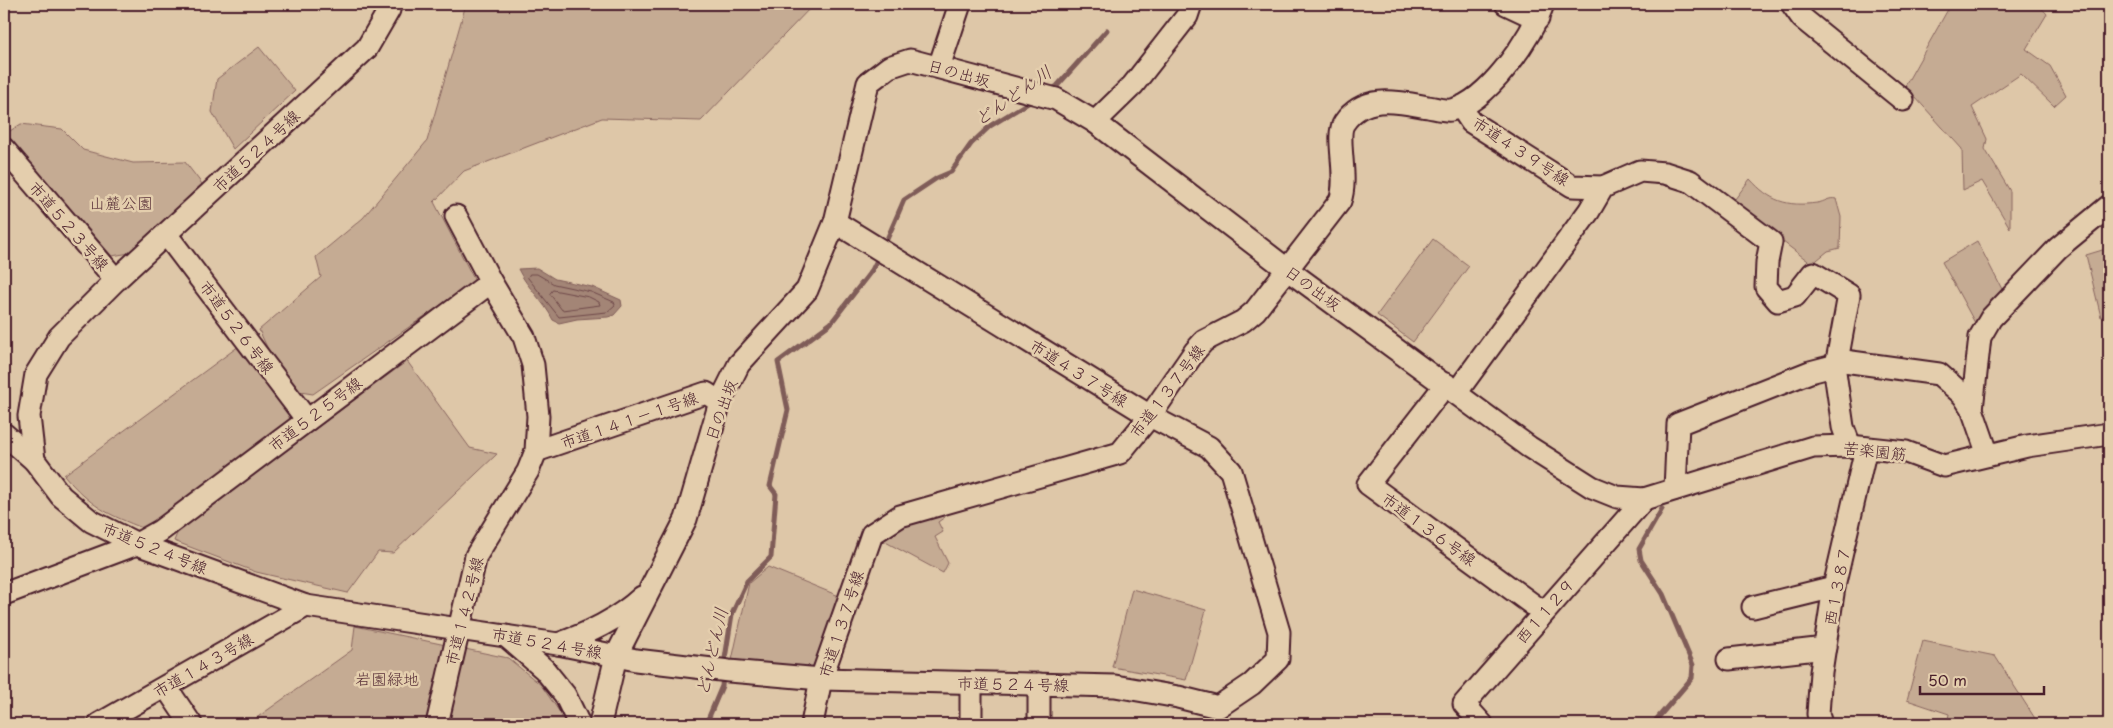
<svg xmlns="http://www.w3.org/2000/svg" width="2113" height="728" font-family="'Playpen Sans','Klee One',sans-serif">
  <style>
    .green { fill: #c5ab93; stroke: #88655f }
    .water { fill: #a38576; stroke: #7f5c58 }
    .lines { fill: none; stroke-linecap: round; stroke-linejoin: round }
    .shore { stroke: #6e4849; stroke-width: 1 }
    .stream { stroke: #7f5c58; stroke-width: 5 }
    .minor-casing { stroke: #4a1f2b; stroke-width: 25 }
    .minor { stroke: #e4cead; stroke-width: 21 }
    .labels { text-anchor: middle; stroke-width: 5; stroke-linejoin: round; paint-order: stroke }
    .street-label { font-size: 16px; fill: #4a1f2b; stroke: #e4cead }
    .park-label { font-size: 16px; fill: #5c343b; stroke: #e4cead }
    .water-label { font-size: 18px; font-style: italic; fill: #5c333a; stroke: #e4cead }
  </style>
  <rect width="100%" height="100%" fill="#dec7a8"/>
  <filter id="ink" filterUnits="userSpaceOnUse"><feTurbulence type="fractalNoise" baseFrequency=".02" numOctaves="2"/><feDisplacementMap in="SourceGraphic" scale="10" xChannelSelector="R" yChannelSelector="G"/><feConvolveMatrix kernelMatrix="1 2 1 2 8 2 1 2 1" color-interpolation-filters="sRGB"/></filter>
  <g filter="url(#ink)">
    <g class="green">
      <path d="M 466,4 L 814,4 L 701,121 L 602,118 L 464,171 L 434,202 L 475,281 L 313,394 L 287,390 L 259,330 L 321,277 L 316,257 L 363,218 L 427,141 Z"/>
      <path d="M 1951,4 L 2038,4 L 2047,14 L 2026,49 L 2050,66 L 2066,95 L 2054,106 L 2021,74 L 1972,107 L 1987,139 L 1985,149 L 2010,191 L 2010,228 L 1982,181 L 1963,190 L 1962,149 L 1905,86 Z"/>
      <path d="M 259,47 L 295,91 L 233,149 L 212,112 L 217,79 Z"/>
      <path d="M 21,124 L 62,129 L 83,150 L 133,163 L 185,162 L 202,184 L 130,253 L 112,256 L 5,134 Z"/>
      <path d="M 1750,179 C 1770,201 1786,207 1817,203 C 1825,202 1829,197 1836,199 L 1841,217 L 1840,248 L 1828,251 L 1812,264 L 1732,203 Z"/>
      <path d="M 1433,239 L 1469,266 L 1413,342 L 1377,315 Z"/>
      <path d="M 1977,241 L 2004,293 L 1975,323 L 1942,262 Z"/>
      <path d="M 2109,248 L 2109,314 L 2101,317 L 2086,255 Z"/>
      <path d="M 243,343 L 288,403 L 290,427 L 145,529 C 107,514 91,507 64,475 Z"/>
      <path d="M 407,361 L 470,448 L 497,454 L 393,553 L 378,552 L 348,593 L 256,572 L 174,541 L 178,531 Z"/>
      <path d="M 945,511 L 945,517 L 938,522 L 943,532 L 935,537 L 948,563 L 943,573 L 880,539 L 888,532 Z"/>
      <path d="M 768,567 L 839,596 L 822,663 L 813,668 L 732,660 L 749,583 Z"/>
      <path d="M 1132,589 L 1206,610 L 1186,680 L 1112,667 Z"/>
      <path d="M 355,626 L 508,658 L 541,685 L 568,724 L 248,724 L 352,650 Z"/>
      <path d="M 1923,641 L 1995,656 L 2036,720 L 2029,724 L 1947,724 L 1949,714 L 1907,700 Z"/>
    </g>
    <path class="water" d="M 537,268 L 555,279 L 592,287 L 621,300 L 622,306 L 614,315 L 608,317 L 577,319 L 559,323 L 553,320 C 544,301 527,288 518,269 Z"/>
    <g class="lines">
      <g class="shore">
        <path d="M 530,274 L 537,274 L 554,284 L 591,292 L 614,302 L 615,305 L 607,312 L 559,317 L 528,278 Z"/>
        <path d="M 553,290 L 589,297 L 599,302 L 600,305 L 562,310 L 550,294 Z"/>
      </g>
      <g class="stream">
        <path d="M 1049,91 L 1057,86 L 1107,30"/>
        <path d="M 884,246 L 904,200 L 937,178 L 951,172 L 971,144 L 990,126 L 1033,100"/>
        <path d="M 724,665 L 732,614 L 747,581 L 771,557 L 776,494 L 770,486 L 788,410 L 778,362 L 831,323 L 872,270 L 879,256"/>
        <path d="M 706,724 L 722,686 L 723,676"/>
        <path d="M 1655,724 L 1656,720 L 1692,678 L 1693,665 L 1663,594 L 1641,560 L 1639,549 L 1662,509"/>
      </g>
      <g class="minor-casing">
        <g id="minor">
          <path d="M 390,4 L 389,10 L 367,48 L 116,280 L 59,337 L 36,374 L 29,416 L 34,460 L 61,496 L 91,521 L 137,544 L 306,606 L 558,644 L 636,660 L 729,671 L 821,679 L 1115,686 L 1178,697 L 1218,707 L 1252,684 L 1278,659 L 1279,632 L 1231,471 L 1209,447 L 1150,416 L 835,222"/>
          <path d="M 1506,4 L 1538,19"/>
          <path d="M 1792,4 L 1802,18 L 1903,100"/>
          <path d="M 939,67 L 960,4"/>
          <path d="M 1461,107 L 1471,122 L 1572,186 L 1603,187 L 1640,171 L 1665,173 L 1690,181 L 1771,242 L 1767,262 L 1766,287 L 1778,301 L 1795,296 L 1813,273 L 1849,295 L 1835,372 L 1843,427 L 1850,446"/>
          <path d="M 1095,122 L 1133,85 L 1187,16 L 1191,4"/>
          <path d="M 4,149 L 116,280"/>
          <path d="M 166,234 L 307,420"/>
          <path d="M 1837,360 L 1939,374 L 1963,395 L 1972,409 L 1988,455"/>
          <path d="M 1446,384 L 1368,484 L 1543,612"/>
          <path d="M 1456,393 L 1589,211 L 1603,187"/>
          <path d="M 1972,409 L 1980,337 L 1991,318 L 2058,248 L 2109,206"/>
          <path d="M 4,434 L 34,460"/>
          <path d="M 536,451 L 706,393 L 720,402"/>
          <path d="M 1675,489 L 1678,424 L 1810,372 L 1837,365"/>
          <path d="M 4,594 L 137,544 L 160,531 L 491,282"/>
          <path d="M 1753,607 L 1834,587"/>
          <path d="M 506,636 L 544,669 L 565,695 L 579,724"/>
          <path d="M 558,644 C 589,633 617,620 642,597"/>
          <path d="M 1729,659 L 1825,648"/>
          <path d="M 166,687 L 191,724"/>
          <path d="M 99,724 L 306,606"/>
          <path d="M 437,724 L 476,556 L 528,471 L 536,451 L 538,416 L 533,365 L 524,337 L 491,282 L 456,216"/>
          <path d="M 600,724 L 616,656 L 686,519 L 720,402 L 739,364 L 807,290 L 835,222 L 868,83 L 889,67 L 910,60 L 1056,99 L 1095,122 L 1288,270 L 1529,447 L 1592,487 L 1617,497 L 1644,499 L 1813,447 L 1850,446 L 1906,452 L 1944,466 L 2027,446 L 2109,434"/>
          <path d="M 812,724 L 821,679 L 872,534 L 900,516 L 1120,453 L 1150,416 L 1195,351 L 1204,341 L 1243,321 L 1255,311 L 1340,201 C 1349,178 1335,136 1344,123 C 1364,93 1399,102 1428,107 C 1435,108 1444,111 1451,110 C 1487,103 1532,37 1543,4"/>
          <path d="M 971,724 L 971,683"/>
          <path d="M 1039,724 L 1039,684"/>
          <path d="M 1482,724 L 1464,704 L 1644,499"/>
          <path d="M 1821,724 L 1818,714 L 1821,672 L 1834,587 L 1866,448"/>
        </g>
      </g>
      <use href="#minor" class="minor"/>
    </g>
  </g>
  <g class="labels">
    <g class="street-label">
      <text transform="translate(959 73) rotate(15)" y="6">日の出坂</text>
      <text transform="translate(256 151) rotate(-43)" y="6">市道５２４号線</text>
      <text transform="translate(1521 151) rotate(33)" y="6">市道４３９号線</text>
      <text transform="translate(69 226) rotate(49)" y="6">市道５２３号線</text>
      <text transform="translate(1313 288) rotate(36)" y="6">日の出坂</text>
      <text transform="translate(237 327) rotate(53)" y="6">市道５２６号線</text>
      <text transform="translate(1079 373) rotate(32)" y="6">市道４３７号線</text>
      <text transform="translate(1167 391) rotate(-53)" y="6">市道１３７号線</text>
      <text transform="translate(721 410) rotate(-70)" y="6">日の出坂</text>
      <text transform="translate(315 414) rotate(-37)" y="6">市道５２５号線</text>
      <text transform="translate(629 420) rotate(-19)" y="6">市道１４１－１号線</text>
      <text transform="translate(1875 451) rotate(6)" y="6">苦楽園筋</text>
      <text transform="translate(1429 529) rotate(36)" y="6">市道１３６号線</text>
      <text transform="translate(155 548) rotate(22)" y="6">市道５２４号線</text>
      <text transform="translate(1837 586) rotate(-79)" y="6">西１３８７</text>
      <text transform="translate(464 611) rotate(-76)" y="6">市道１４２号線</text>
      <text transform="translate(1545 611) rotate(-49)" y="6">西１１２９</text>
      <text transform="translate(841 624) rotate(-72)" y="6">市道１３７号線</text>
      <text transform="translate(547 643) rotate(10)" y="6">市道５２４号線</text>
      <text transform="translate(203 665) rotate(-30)" y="6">市道１４３号線</text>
      <text transform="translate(1013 684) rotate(1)" y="6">市道５２４号線</text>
    </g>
    <g class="park-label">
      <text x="121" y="209">山麓公園</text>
      <text x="387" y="685">岩園緑地</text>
    </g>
    <g class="water-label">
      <text transform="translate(1013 96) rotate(-35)" y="6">どんどん川</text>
      <text transform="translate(712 652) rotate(-77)" y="6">どんどん川</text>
    </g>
  </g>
  <rect width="2113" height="728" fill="none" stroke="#e4cead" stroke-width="20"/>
  <rect x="10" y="10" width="2093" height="708" fill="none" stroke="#4a1f2b" stroke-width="2" filter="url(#ink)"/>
  <path d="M1920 686v8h124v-8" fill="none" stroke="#4a1f2b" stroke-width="2.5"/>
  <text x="1928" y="686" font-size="15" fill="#4a1f2b" stroke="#e4cead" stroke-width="4" paint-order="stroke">50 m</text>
</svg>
